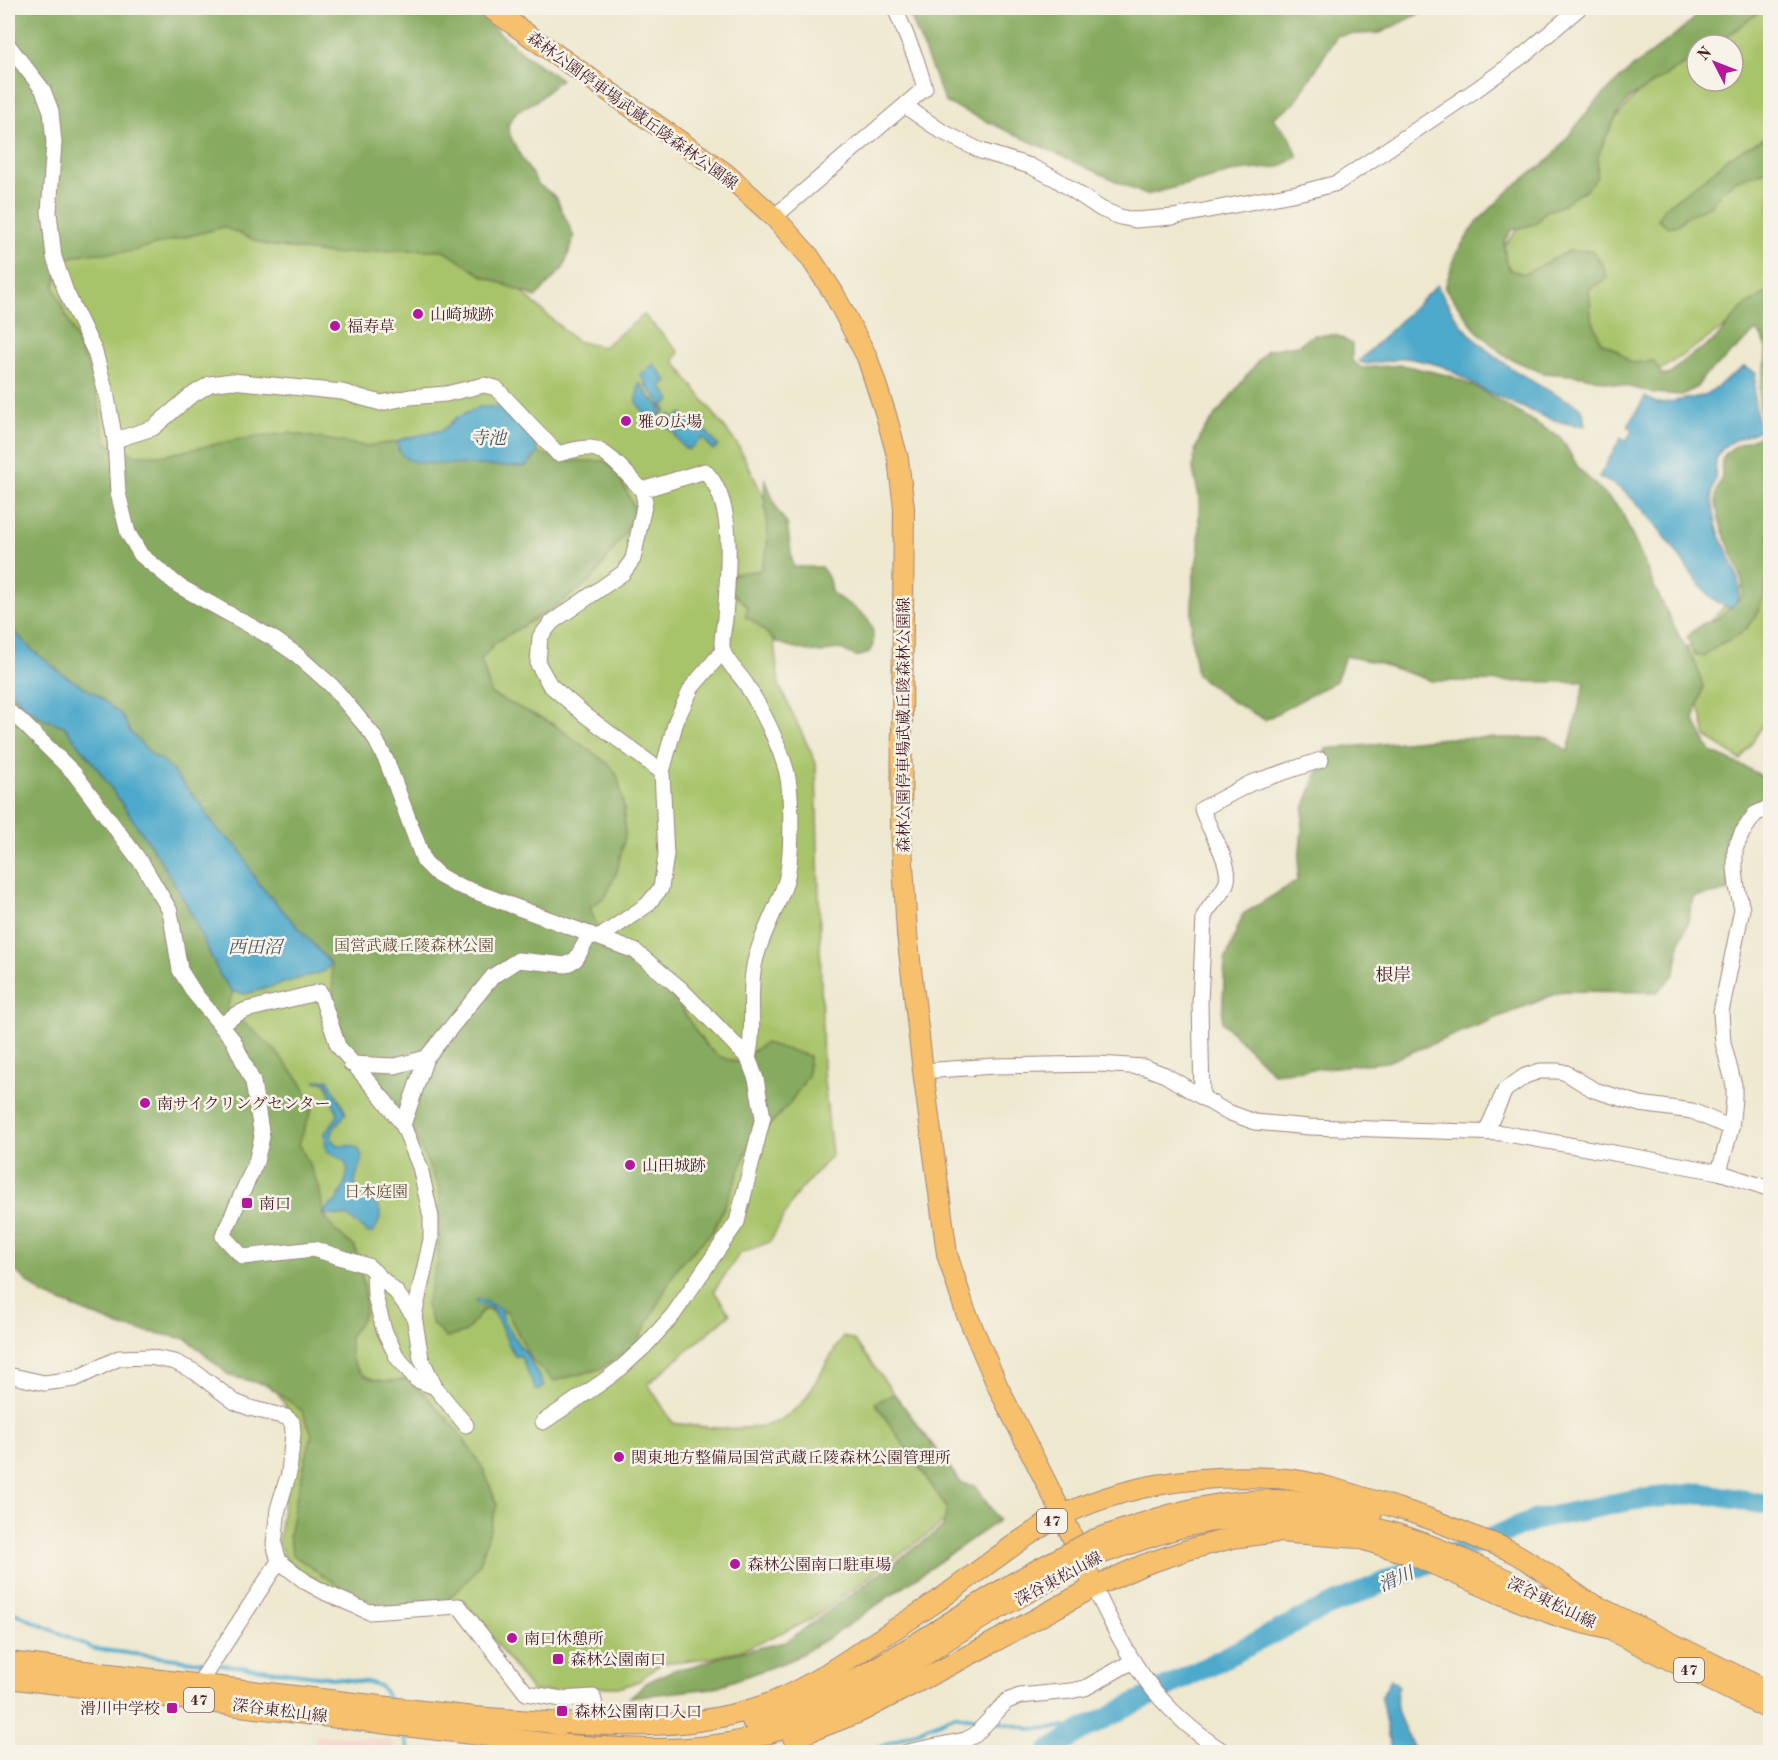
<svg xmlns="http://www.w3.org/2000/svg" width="1778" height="1760" font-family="'Old Standard TT','Noto Serif JP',serif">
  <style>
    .built { fill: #f7d1c6 }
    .green { fill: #a8c46a; stroke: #79724a; stroke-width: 1.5; fill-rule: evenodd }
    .forest { fill: #86aa5e; stroke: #686444; stroke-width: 1.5 }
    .water { fill: #4da9cb; stroke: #4c647b; stroke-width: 1.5 }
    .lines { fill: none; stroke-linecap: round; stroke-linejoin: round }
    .stream { stroke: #4da9cb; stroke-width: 4 }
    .river { stroke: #4da9cb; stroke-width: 21 }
    .minor-casing { stroke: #9c847d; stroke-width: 17 }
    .major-casing { stroke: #9c847d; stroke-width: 22 }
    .minor { stroke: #fff; stroke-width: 15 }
    .major { stroke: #f7c06c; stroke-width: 20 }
    .major-bridge-casing { stroke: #9c847d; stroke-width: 22; stroke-linecap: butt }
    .major-bridge { stroke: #f7c06c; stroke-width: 20 }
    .poi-dot { fill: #b5179e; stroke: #f7f3e8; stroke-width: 2 }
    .labels { text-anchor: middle; stroke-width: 5; stroke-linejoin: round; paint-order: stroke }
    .shield { fill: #f7f3e8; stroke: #7e5f64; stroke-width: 1.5 }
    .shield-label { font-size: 15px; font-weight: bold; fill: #4a1f2b }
    .street-label { font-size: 16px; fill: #4a1f2b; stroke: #f7f3e8 }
    .poi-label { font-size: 16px; fill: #4a1f2b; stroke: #f7f3e8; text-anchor: start }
    .park-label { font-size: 16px; fill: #66513e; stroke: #f7f3e8 }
    .water-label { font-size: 18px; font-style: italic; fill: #4b566b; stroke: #f7f3e8 }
    .neighbourhood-label { font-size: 18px; fill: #4a1f2b; stroke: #f7f3e8 }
  </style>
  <rect width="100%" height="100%" fill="#f7f3e8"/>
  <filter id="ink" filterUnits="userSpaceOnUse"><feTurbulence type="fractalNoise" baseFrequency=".0167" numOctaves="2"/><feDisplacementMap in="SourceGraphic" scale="12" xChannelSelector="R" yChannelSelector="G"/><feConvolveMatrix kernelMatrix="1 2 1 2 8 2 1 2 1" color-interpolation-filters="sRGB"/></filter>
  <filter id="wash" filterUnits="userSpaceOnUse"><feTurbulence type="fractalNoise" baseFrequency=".008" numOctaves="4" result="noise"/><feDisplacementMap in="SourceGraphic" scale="24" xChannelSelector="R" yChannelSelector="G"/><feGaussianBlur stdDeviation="1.35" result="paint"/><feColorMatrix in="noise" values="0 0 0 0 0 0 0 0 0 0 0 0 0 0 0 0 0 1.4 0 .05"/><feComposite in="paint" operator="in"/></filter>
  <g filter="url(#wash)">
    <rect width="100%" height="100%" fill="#eee8cf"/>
    <path class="built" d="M 316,1735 L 392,1740 L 397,1752 L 312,1752 Z"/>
    <g class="green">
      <path d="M 8,8 L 521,291 L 576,341 L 603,347 L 644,315 L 679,352 L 674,361 L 739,447 L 773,516 L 767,582 L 779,685 L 816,763 L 823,1070 L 832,1155 L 796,1195 L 770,1242 L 740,1253 L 714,1291 L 730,1314 L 648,1384 L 673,1423 C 703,1427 744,1433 773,1423 C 784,1419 796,1409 804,1401 L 843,1336 L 855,1341 L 974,1500 L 812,1619 L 742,1650 L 710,1658 L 663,1663 L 652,1670 L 639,1681 L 622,1687 L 585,1687 L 584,1694 L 532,1691 L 464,1601 L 374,1610 L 304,1573 L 285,1559 L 278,1542 L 296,1418 L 288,1410 L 238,1327 L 8,1087 Z"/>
      <path d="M 1713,8 L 1770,8 L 1770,336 L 1756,306 L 1650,377 L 1558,351 L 1498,252 ZM 1697,45 L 1733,45 L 1733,81 L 1697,81 Z"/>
      <path d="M 1770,370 L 1770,714 L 1741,760 L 1706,737 L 1687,648 L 1748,580 Z"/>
    </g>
    <g class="forest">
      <path d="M 8,8 L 236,8 L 240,15 L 258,8 L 471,8 L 526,56 L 561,79 L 538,100 L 517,111 L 508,125 L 510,135 L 521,157 L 538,184 L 556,197 L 574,237 L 564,267 L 536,297 L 483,276 L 443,250 L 400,250 L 332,254 L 266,245 L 224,227 L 128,252 L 84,254 L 63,259 L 54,287 L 94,381 L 106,443 L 137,455 L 166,455 L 235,440 L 289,433 L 365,446 L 397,442 L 399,452 L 525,467 L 538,453 L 569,461 L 604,461 L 617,471 L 635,510 L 625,533 L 593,579 L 553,608 L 496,642 L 481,659 L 491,694 L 553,724 L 610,765 L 618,777 L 624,808 L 625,836 L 617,871 L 606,896 L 590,907 C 594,922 608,947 621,957 C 638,968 652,973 666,988 C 684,1006 696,1040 716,1054 C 721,1058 731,1060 737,1062 L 765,1043 L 809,1056 L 808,1076 L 789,1104 L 748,1148 L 735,1182 L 713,1231 L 678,1266 L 637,1343 L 600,1369 L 554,1381 L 531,1359 L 507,1312 L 483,1310 L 466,1332 L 446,1338 L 432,1323 L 426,1305 L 438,1261 L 440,1189 L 406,1117 L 341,1038 L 334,1003 L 331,964 L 257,882 L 239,848 L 217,830 L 199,802 L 163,761 L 153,756 L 130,732 L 122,716 L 96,694 L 65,676 L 31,649 L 8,625 L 8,615 L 13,609 L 8,601 Z"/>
      <path d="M 913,8 L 1431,8 L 1380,33 L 1337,35 L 1295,103 L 1273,118 L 1290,137 L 1298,157 L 1279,167 L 1238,171 L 1146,195 L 945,102 L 910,15 Z"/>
      <path d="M 1703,8 L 1764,8 L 1720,42 L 1715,45 L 1697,45 L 1697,56 L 1630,98 L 1620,110 L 1604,141 L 1598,156 L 1597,177 L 1588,188 L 1559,207 L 1545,212 L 1535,224 L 1512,230 L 1504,241 L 1505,258 L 1510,270 L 1525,274 L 1569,251 L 1592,250 L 1603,265 L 1607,278 L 1589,289 L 1591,316 L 1601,342 L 1617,350 L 1631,363 L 1654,361 L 1661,374 L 1670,374 L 1684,360 L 1715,340 L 1742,308 L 1766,293 L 1770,294 L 1770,562 C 1767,588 1762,616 1740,634 C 1733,639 1725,641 1719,645 C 1713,648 1709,653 1704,657 L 1694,654 L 1687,637 L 1702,624 L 1719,618 L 1744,594 C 1741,560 1716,532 1716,497 C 1716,489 1721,482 1722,475 C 1722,470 1721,465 1722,461 C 1725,446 1747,442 1759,437 C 1765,422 1759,415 1759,400 C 1758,376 1778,348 1756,331 L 1716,367 L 1704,376 L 1697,387 L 1682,395 L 1654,393 L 1583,376 L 1543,373 L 1505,356 L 1476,330 L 1445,288 L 1455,255 L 1477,222 L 1513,187 L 1551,158 L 1592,106 L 1628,71 L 1690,23 Z"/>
      <path d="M 1770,135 L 1770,170 L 1737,180 L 1722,191 L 1711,205 L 1686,217 L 1677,225 L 1668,227 L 1658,219 L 1663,209 L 1716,169 L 1728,157 Z"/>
      <path d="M 1313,335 L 1336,335 L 1352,344 L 1352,361 L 1362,368 L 1402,365 L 1451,376 L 1479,389 L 1561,438 L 1579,469 L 1621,510 L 1656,590 L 1680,638 L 1696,664 L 1703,687 L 1694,720 L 1711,752 L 1745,767 L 1767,779 L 1770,804 L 1748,814 L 1724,839 L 1729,850 L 1729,891 L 1693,897 L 1688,922 L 1679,944 L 1675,974 L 1657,992 L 1563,991 L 1387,1062 L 1273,1073 L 1222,1022 L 1225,961 L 1243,914 L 1297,881 L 1304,809 L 1326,749 L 1448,738 L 1549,738 L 1568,751 L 1585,682 L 1432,681 L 1375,662 L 1345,656 L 1336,681 L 1265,720 L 1230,700 L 1197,675 L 1191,636 L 1193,580 L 1199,549 L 1199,497 L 1193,469 L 1195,451 L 1202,433 L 1267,350 L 1298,345 Z"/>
      <path d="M 765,478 L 777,510 L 787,524 L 793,567 L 821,567 C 828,575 830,581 831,592 C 843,603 865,610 872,627 C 873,630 873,637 873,640 C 874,649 868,654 860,656 C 851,657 847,650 839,649 C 832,649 827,652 821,653 C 815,653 781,645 777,642 C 764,634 759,621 745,617 L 748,607 L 728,588 L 732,575 C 741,571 750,573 760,570 C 776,540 761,510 765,478 Z"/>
      <path d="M 8,689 L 26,707 L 42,718 L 64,726 L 96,766 L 158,856 L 186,903 L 220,975 L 233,992 L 227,1008 L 272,1047 L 300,1081 L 313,1106 L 299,1143 L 319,1186 L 324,1216 L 336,1232 L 355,1247 C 359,1266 371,1301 362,1319 C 359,1325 354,1330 350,1335 C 351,1342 349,1353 352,1359 C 360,1382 385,1383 406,1379 L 424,1394 L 458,1431 L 484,1470 L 497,1505 L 481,1561 L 471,1576 L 445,1603 L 374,1610 L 293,1555 L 289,1536 L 295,1503 L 312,1434 L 302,1411 L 267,1385 L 230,1376 L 187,1339 L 122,1327 L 42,1294 L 8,1265 Z"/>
      <path d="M 894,1394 L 961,1483 L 975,1486 L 999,1520 L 838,1632 L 791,1660 L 713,1688 L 630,1697 L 646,1683 L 673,1670 L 693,1666 L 730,1654 L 786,1642 L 943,1527 L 947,1508 L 875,1403 Z"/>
    </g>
    <g class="water">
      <path d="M 1437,285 C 1445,299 1451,312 1462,325 C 1491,360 1537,386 1577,405 L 1583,411 L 1585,426 L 1569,424 L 1547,418 L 1487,392 L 1445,367 L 1428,362 L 1406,358 L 1366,364 L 1359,361 Z"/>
      <path d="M 654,364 L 667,381 L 661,386 L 671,400 L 663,406 L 666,411 L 664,412 L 659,400 L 645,385 L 647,384 L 640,375 Z"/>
      <path d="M 1744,367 L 1756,373 L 1754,397 L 1759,430 C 1746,438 1729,438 1720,452 C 1714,459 1716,470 1715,478 C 1715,483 1713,487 1712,492 C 1712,502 1714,514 1716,524 C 1722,548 1754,589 1731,608 C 1708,604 1688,568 1675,550 C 1661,531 1644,509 1627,494 C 1619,486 1608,482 1599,477 L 1621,438 L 1626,441 L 1633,430 L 1628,426 L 1645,397 L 1656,403 L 1663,403 L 1697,397 L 1707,394 Z"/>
      <path d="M 639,383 L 652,400 L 654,399 L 661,408 L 659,410 L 662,414 L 652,422 L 636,402 Z"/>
      <path d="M 480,407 L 499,407 L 534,441 L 538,453 L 525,467 L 420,463 C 406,460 400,457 397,442 L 402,439 L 443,430 L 456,418 Z"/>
      <path d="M 682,413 L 692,426 L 698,421 L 718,446 L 713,450 L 703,438 L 688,450 L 686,448 L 685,449 L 675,436 L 676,435 L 666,425 L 668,424 L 665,419 L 670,415 L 674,419 Z"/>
      <path d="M 8,625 L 31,649 L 65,676 L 96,694 L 122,716 L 130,732 L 153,756 L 163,761 L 199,802 L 217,830 L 239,848 L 257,882 L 331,964 L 325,971 L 246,994 L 233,992 L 220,975 L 186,903 L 158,856 L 96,766 L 64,726 L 42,718 L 26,707 L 8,689 Z"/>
      <path d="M 328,1079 L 346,1113 L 333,1130 L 331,1139 L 337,1145 C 343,1147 350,1144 355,1147 C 370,1156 356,1170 355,1182 C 355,1186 359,1192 360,1196 C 364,1198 371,1199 374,1202 C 385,1211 379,1223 373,1233 L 368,1233 L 347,1216 L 325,1215 L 325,1210 C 329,1206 333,1204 336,1201 C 342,1193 351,1172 346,1164 C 342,1157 332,1155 326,1150 L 325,1133 L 338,1116 L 338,1113 L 332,1101 L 328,1086 L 325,1082 L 315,1081 Z"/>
      <path d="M 480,1299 L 501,1309 L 504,1322 L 521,1348 L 525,1351 L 542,1382 L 544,1386 L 536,1391 L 521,1356 L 515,1356 C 505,1339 502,1325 491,1308 L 477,1303 L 476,1300 Z"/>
      <path d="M 1391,1679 L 1399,1686 C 1390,1708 1405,1727 1413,1747 L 1412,1752 L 1393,1752 L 1390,1746 L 1381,1697 Z"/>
    </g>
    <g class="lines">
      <g class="stream">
        <path d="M 8,1610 L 94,1649 L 208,1663"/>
        <path d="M 218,1664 L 366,1682 C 381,1685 383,1686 389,1701"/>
        <path d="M 993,1721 L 1032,1729 L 1064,1727 L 1082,1730"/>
        <path d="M 402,1733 L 410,1752"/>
        <path d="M 414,1752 L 445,1750 L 451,1752"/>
        <path d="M 868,1752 L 956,1715 L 983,1720"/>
      </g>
      <path class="river" d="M 1048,1752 L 1082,1730 L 1307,1616 L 1411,1570 L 1535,1520 L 1632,1500 L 1702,1493 L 1770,1505"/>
    </g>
  </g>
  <g filter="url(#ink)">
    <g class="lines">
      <g class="minor-casing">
        <g id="minor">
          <path d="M 8,45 L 43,90 L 51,111 L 54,143 L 49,212 L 54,257 L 66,292 L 95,352 L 107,397 L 115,440 L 118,493 L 128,533 L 141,555 L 179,586 L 274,639 L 297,655 L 332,686 L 373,735 L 387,762 L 424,861 L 438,875 L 454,884 L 635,951 L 680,988 L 748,1058 L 756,1079 L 763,1117 L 737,1222 L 673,1315 L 645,1346 L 621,1368 L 601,1383 L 543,1422"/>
          <path d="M 905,106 L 941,131 L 981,151 L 1030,166 L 1056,179 L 1101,209 L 1120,217 L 1135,220 L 1173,217 L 1307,191 L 1337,183 L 1477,89 L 1525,54 L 1579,8"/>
          <path d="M 774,217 L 925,88 L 916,59 L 895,8"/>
          <path d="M 115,440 L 153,428 L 189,397 L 210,384 L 232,381 L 342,392 L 381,403 L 410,397 L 446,394 L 484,385 L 496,388 L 558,454 C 569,451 580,447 591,448 C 607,449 630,478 642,490"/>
          <path d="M 8,711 L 21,721 L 74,773 L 143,865 L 170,911 L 180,970 L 195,994 L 233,1040 L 253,1082 L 262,1137 L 256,1162 L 223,1236 L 243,1257 L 314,1249 L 368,1266 L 396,1292 L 414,1316 L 421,1358 L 435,1387 L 466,1425"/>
          <path d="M 662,772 L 676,721 L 692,687 L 723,651"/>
          <path d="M 600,937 L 647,905 L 661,888 L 666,855 L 662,772 L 585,715 L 550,685 L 538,664 L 540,637 L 552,622 L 623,573 L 633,559 L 645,501 L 642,490 L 705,471 C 738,505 727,575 725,619 C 724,628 720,642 723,651 C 725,660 740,675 746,684 C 762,710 776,737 785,766 C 793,790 793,863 784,887 C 774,915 757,943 753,972 C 749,1001 755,1030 748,1058"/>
          <path d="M 221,1026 L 235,1015 L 246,1010 L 320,992 L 338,1046 L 385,1101 L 403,1125 L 420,1167 L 431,1217 L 431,1239 L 414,1316"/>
          <path d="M 351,1064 L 395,1066 L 426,1058"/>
          <path d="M 923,1071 L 994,1066 L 1099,1064 L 1144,1067 L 1165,1075 L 1225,1111 L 1255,1122 L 1309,1127 L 1502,1133 L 1719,1172 L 1770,1189"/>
          <path d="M 1202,1097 L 1200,1003 L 1204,917 C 1209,904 1224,894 1227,881 C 1231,861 1208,829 1202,809 L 1251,783 L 1321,760"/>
          <path d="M 403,1125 L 426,1058 L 493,976 L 518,960 L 566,965 L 576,959 L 590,934"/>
          <path d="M 1731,1128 L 1734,1099 L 1734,1085 L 1723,1043 L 1721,1012 L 1742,909 L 1737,887 L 1735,869 L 1735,849 L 1742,833 L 1755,814 L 1770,807"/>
          <path d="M 1486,1132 L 1505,1090 L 1525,1076 L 1540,1071 L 1559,1071 L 1566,1073 L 1594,1090 L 1640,1104 L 1692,1111 L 1731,1128 L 1719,1172"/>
          <path d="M 374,1271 L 375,1296 L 384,1330 L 397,1357 L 417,1380 L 435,1387"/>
          <path d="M 8,1375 L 44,1383 L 75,1379 L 119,1358 L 149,1357 L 175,1362 L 195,1372 L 235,1402 L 250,1408 L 286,1417 L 292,1422 L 293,1433 L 289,1473 L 278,1509 L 274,1544 L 279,1561 L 306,1582 L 326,1593 L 369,1612 L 459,1606 L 526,1693 L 562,1699 L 593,1697 L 600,1726"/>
          <path d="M 1094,1587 C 1129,1660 1154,1707 1224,1752"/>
          <path d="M 194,1691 L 279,1561"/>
          <path d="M 907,1752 L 965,1740 L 975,1735 L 1007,1701 L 1020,1696 L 1070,1691 L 1085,1688 L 1133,1661"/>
        </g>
      </g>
      <g class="major-casing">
        <g id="major">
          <path d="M 490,8 L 725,173 L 774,217 L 809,256 L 833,292 L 867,357 L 886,415 L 898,459 L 904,508 L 901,828 L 907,934 L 923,1071 L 947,1254 L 965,1310 L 998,1387 L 1063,1516 L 1094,1587"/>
          <path d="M 1093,1540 C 1131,1527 1168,1513 1208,1506 C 1260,1496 1320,1499 1372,1512"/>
          <path d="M 1100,1554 C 1128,1545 1155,1534 1183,1527 C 1256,1509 1338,1514 1409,1538 C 1457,1554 1504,1579 1551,1601"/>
          <path d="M 1571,1593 L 1770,1692"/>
          <path d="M 1596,1623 L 1770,1710"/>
          <path d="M 8,1662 L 474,1717 L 547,1722 L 560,1725"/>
          <path d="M 8,1678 L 553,1744 C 607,1747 662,1753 716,1745 C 775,1737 834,1711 885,1681 C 911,1666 935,1647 961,1631 C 995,1609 1032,1591 1068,1570"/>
          <path d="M 752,1721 C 845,1697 923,1637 1005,1588 C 1023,1577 1042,1567 1061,1557"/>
          <path d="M 547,1722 C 621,1727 693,1730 765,1705 C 800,1692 832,1670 863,1650 C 888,1633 914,1617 939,1600 C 971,1577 1002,1552 1035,1531 C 1106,1485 1203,1472 1286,1479 C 1324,1483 1363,1498 1400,1509 C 1428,1517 1454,1528 1480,1539 C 1492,1543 1505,1547 1516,1554 C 1539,1567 1560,1583 1582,1598"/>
          <path d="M 793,1738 L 860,1712 L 979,1650 L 1094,1587 L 1143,1565 L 1187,1550 L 1232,1538 L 1278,1532 L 1358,1538 L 1415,1556 L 1501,1594 L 1560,1617 L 1607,1629"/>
        </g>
      </g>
      <use href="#minor" class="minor"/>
      <use href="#major" class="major"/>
      <g class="major-bridge-casing">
        <g id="major-bridge">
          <path d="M 1061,1557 L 1093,1540"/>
          <path d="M 1068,1570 L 1100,1554"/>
        </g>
      </g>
      <use href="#major-bridge" class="major-bridge"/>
    </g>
  </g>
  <g class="poi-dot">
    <circle cx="418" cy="314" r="6"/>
    <circle cx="335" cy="326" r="6"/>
    <circle cx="626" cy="421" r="6"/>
    <circle cx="145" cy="1103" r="6"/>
    <circle cx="630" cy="1165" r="6"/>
    <rect x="241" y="1197" width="12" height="12" rx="3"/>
    <circle cx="619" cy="1457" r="6"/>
    <circle cx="735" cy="1564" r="6"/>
    <circle cx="512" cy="1638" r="6"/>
    <rect x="552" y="1653" width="12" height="12" rx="3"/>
    <rect x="166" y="1702" width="12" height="12" rx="3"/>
    <rect x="556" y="1705" width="12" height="12" rx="3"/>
  </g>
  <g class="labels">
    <g class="shield">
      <rect x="1037" y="1509" width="30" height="24" rx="4.5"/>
      <rect x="1674" y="1658" width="30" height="24" rx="4.5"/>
      <rect x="184" y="1688" width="30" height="24" rx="4.5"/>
    </g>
    <g class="shield-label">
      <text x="1052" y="1526">47</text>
      <text x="1689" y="1675">47</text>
      <text x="199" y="1705">47</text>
    </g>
    <g class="street-label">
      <text transform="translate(633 110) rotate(36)" y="6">森林公園停車場武蔵丘陵森林公園線</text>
      <text transform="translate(903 725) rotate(-90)" y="6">森林公園停車場武蔵丘陵森林公園線</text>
      <text transform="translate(1058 1578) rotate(-28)" y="6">深谷東松山線</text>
      <text transform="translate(1552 1602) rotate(26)" y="6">深谷東松山線</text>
      <text transform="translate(280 1710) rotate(7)" y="6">深谷東松山線</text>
    </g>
    <g class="poi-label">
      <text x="430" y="320">山崎城跡</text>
      <text x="347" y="332">福寿草</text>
      <text x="638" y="427">雅の広場</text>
      <text x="157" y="1109">南サイクリングセンター</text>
      <text x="642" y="1171">山田城跡</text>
      <text x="259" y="1209">南口</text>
      <text x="631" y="1463">関東地方整備局国営武蔵丘陵森林公園管理所</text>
      <text x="747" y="1570">森林公園南口駐車場</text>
      <text x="524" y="1644">南口休憩所</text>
      <text x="570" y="1665">森林公園南口</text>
      <text x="160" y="1714" text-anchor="end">滑川中学校</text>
      <text x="574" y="1717">森林公園南口入口</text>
    </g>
    <g class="park-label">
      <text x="414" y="951">国営武蔵丘陵森林公園</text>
      <text x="376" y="1197">日本庭園</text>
    </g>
    <g class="water-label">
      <text x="488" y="444">寺池</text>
      <text x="255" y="953">西田沼</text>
      <text transform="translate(1396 1579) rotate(-23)" y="6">滑川</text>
    </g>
    <g class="neighbourhood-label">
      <text x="1393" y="981">根岸</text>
    </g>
  </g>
  <rect width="1778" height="1760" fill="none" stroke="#f7f3e8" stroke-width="30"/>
  <g transform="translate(1715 63) rotate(312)"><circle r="28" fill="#f7f3e8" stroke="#b29e9c" stroke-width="1.5"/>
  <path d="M0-4.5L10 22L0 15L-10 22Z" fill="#b5179e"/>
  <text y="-9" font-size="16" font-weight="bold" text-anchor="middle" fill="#4a1f2b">N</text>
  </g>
</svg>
